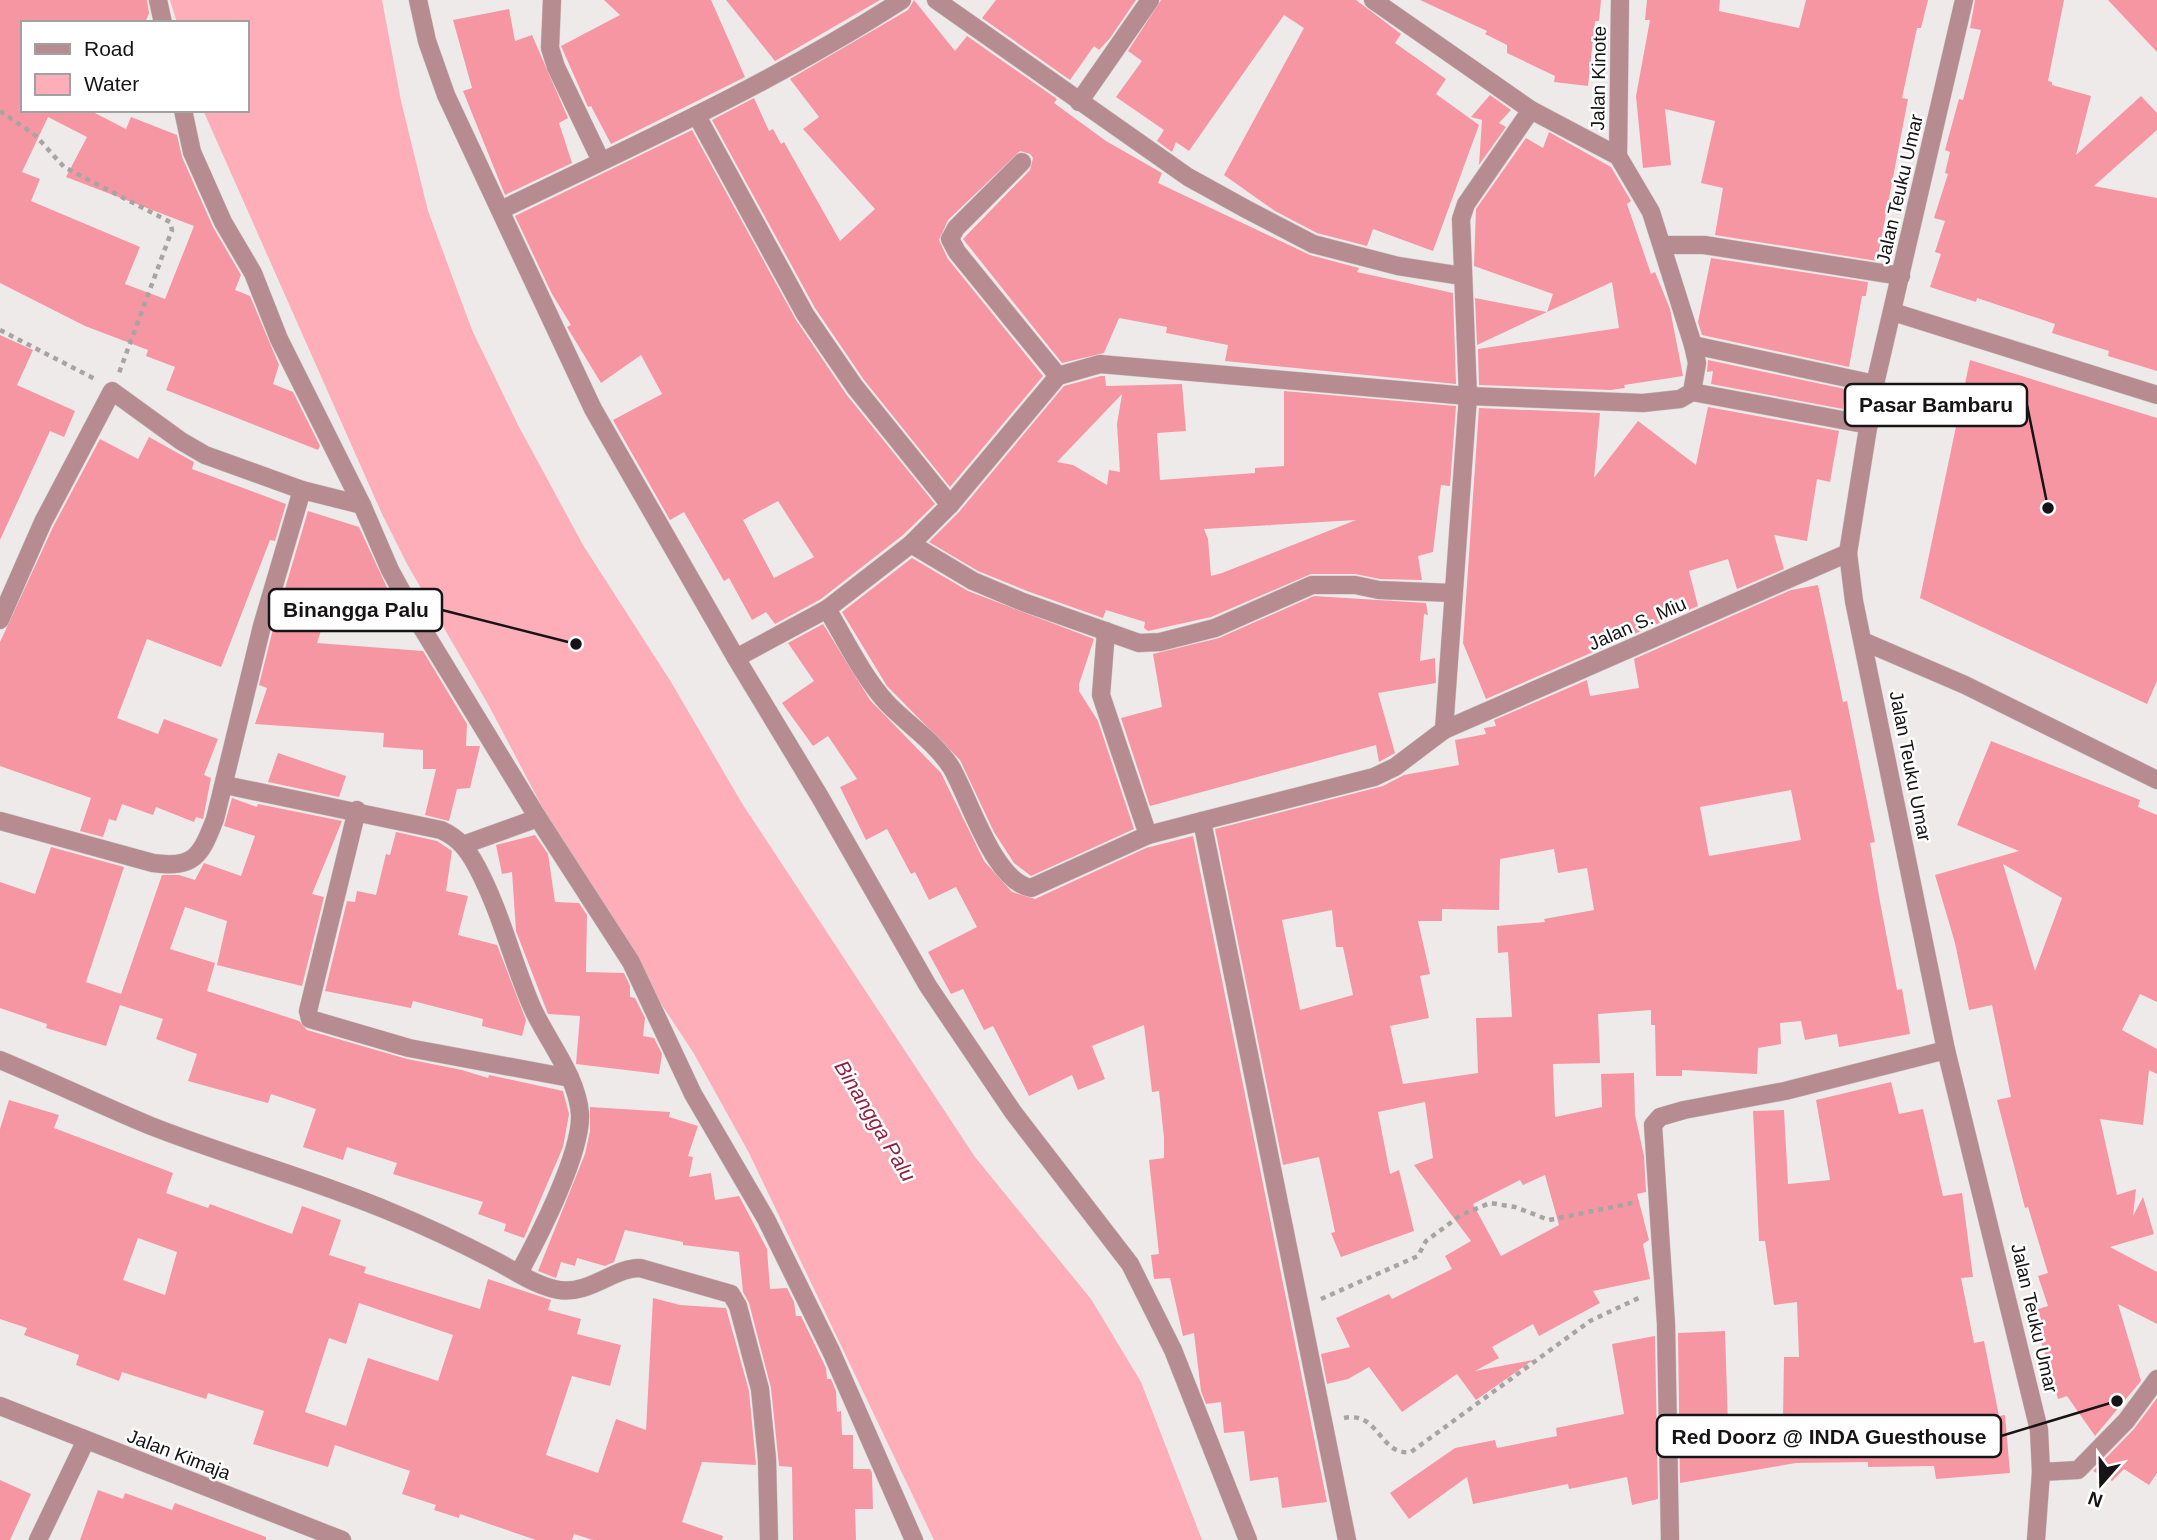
<svg xmlns="http://www.w3.org/2000/svg" width="2157" height="1540" font-family="Arial,sans-serif">
  <style>
    .water { fill: #fdaeb8 }
    .building { fill: #f696a3; fill-rule: evenodd }
    .lines { fill: none; stroke-linecap: round; stroke-linejoin: round }
    .minor-casing { stroke: #ccc8c8; stroke-width: 19 }
    .path { stroke: #a8a4a4; stroke-width: 4.5; stroke-dasharray: 5 5; stroke-linecap: butt }
    .minor { stroke: #b68c90; stroke-width: 18 }
    .labels { text-anchor: middle; stroke-width: 5; stroke-linejoin: round; paint-order: stroke }
    .street-label { font-size: 19px; fill: #161414; stroke: #fff }
    .water-label { font-size: 21px; font-style: italic; fill: #91213e; stroke: #fff }
    .leader { fill: none; stroke: #161414; stroke-width: 2.5 }
    .callout-dot { fill: #161414; stroke: #fff; stroke-width: 2.5 }
    .callout { fill: #fff; stroke: #161414; stroke-width: 2.5 }
    .callout-label { font-size: 21px; text-anchor: middle; font-weight: bold; fill: #161414 }
  </style>
  <rect width="100%" height="100%" fill="#efeaea"/>
  <path class="water" d="M 170,0 L 382,0 L 401,101 L 428,211 L 472,330 L 518,425 L 583,545 L 671,682 L 743,805 L 975,1157 L 1091,1299 L 1141,1382 L 1202,1540 L 934,1540 L 749,1153 L 693,1052 L 587,892 L 489,706 L 407,564 L 382,514 L 203,110 L 247,110 L 247,23 L 177,23 Z"/>
  <g class="building">
    <path d="M 0,0 L 147,0 L 149,13 L 145,23 L 23,23 L 23,110 L 89,110 L 126,129 L 131,117 L 177,135 L 182,157 L 213,227 L 241,275 L 235,290 L 250,296 L 279,365 L 273,384 L 293,392 L 320,446 L 318,450 L 166,390 L 175,367 L 146,356 L 148,350 L 85,326 L 0,283 ZM 48,117 L 87,137 L 66,177 L 194,226 L 165,299 L 125,284 L 140,247 L 31,201 L 40,179 L 22,172 Z"/>
    <path d="M 604,0 L 711,0 L 745,77 L 611,144 L 591,106 L 588,107 L 561,46 L 620,15 Z"/>
    <path d="M 726,0 L 880,0 L 775,61 Z"/>
    <path d="M 914,0 L 955,51 L 967,36 L 1057,99 L 1054,103 L 1106,141 L 1162,173 L 1158,183 L 1310,255 L 1359,268 L 1357,272 L 1453,293 L 1456,384 L 1225,361 L 1228,345 L 1166,333 L 1167,327 L 1119,318 L 1104,353 L 1062,363 L 963,239 L 1030,170 L 1033,158 L 1030,154 L 1020,151 L 948,220 L 939,240 L 948,259 L 1043,376 L 950,487 L 864,380 L 815,308 L 712,120 L 754,98 L 769,131 L 773,129 L 781,144 L 784,142 L 840,241 L 875,209 L 803,129 L 819,117 L 790,79 L 908,10 Z"/>
    <path d="M 996,0 L 1136,0 L 1110,38 L 1099,50 L 1094,46 L 1070,80 L 982,18 Z"/>
    <path d="M 1161,0 L 1356,0 L 1401,34 L 1395,43 L 1446,79 L 1436,94 L 1479,125 L 1433,251 L 1373,229 L 1367,246 L 1317,233 L 1275,211 L 1224,175 L 1304,28 L 1284,15 L 1189,151 L 1176,142 L 1172,152 L 1157,141 L 1164,130 L 1116,97 L 1142,61 L 1128,51 Z"/>
    <path d="M 1420,0 L 1601,0 L 1599,21 L 1595,21 L 1588,86 L 1554,82 L 1555,76 L 1507,53 L 1507,45 L 1485,34 L 1487,31 Z"/>
    <path d="M 1647,0 L 1720,0 L 1719,11 L 1799,28 L 1806,0 L 1928,0 L 1921,28 L 1917,28 L 1902,98 L 1908,99 L 1877,261 L 1715,235 L 1723,188 L 1701,183 L 1715,121 L 1665,109 L 1671,165 L 1643,168 L 1636,96 L 1650,20 L 1645,20 Z"/>
    <path d="M 1975,0 L 2064,0 L 2048,81 L 2052,82 L 2052,85 L 2091,96 L 2076,155 L 2141,96 L 2157,113 L 2157,130 L 2094,186 L 2157,198 L 2157,371 L 2108,356 L 2109,351 L 2052,333 L 2055,324 L 1977,298 L 1976,302 L 1930,287 L 1941,254 L 1935,252 L 1945,221 L 1934,218 L 1948,174 L 1945,173 L 1950,152 L 1945,150 L 1959,99 L 1963,100 L 1981,30 L 1970,28 Z"/>
    <path d="M 2108,0 L 2157,0 L 2157,52 Z"/>
    <path d="M 509,9 L 515,41 L 532,35 L 568,118 L 559,123 L 572,163 L 505,195 L 463,91 L 472,88 L 453,20 Z"/>
    <path d="M 1490,95 L 1511,110 L 1499,123 L 1506,127 L 1479,165 L 1482,120 L 1471,117 Z"/>
    <path d="M 692,130 L 796,320 L 846,394 L 935,504 L 903,535 L 821,599 L 775,624 L 766,612 L 752,620 L 729,578 L 724,581 L 684,512 L 670,520 L 613,420 L 662,394 L 641,355 L 601,383 L 567,327 L 571,325 L 552,294 L 515,216 ZM 778,501 L 814,557 L 774,578 L 743,520 Z"/>
    <path d="M 1549,132 L 1611,167 L 1631,201 L 1627,204 L 1651,274 L 1655,272 L 1670,309 L 1683,376 L 1624,385 L 1625,388 L 1611,390 L 1479,385 L 1478,349 L 1619,328 L 1612,282 L 1547,312 L 1553,294 L 1474,266 L 1476,209 L 1526,138 L 1543,148 Z"/>
    <path d="M 1711,258 L 1868,282 L 1866,296 L 1862,296 L 1849,367 L 1702,335 L 1698,322 Z"/>
    <path d="M 1475,298 L 1547,312 L 1477,345 Z"/>
    <path d="M 0,335 L 33,350 L 17,385 L 75,411 L 64,437 L 50,431 L 0,540 Z"/>
    <path d="M 1708,360 L 1845,389 L 1843,409 L 1711,384 L 1713,371 L 1707,372 Z"/>
    <path d="M 1970,360 L 2157,418 L 2157,681 L 2147,704 L 1920,598 Z"/>
    <path d="M 1101,376 L 1105,376 L 1106,386 L 1182,384 L 1186,431 L 1157,433 L 1160,480 L 1255,473 L 1255,468 L 1284,466 L 1284,391 L 1456,406 L 1450,486 L 1441,485 L 1433,552 L 1418,556 L 1422,580 L 1380,579 L 1355,574 L 1311,574 L 1211,617 L 1148,631 L 1144,628 L 1145,622 L 1106,610 L 1103,618 L 1027,591 L 978,571 L 929,542 L 959,512 L 1064,386 ZM 1122,394 L 1117,424 L 1120,472 L 1109,470 L 1107,485 L 1073,465 L 1057,462 ZM 1356,520 L 1222,573 L 1211,576 L 1208,539 L 1204,529 Z"/>
    <path d="M 1708,407 L 1839,431 L 1830,482 L 1817,479 L 1807,541 L 1774,535 L 1784,569 L 1737,589 L 1728,559 L 1689,571 L 1698,606 L 1486,699 L 1463,643 L 1479,408 L 1600,413 L 1594,478 L 1638,421 L 1696,465 Z"/>
    <path d="M 149,437 L 194,462 L 192,469 L 286,504 L 275,541 L 270,540 L 221,667 L 147,639 L 117,718 L 158,734 L 164,719 L 218,739 L 204,775 L 211,778 L 203,819 L 196,817 L 194,822 L 156,807 L 153,815 L 122,804 L 116,821 L 109,819 L 103,837 L 80,831 L 91,798 L 0,766 L 0,642 L 53,527 L 100,439 L 138,459 Z"/>
    <path d="M 308,511 L 359,527 L 389,592 L 383,613 L 332,597 L 317,643 L 423,651 L 467,724 L 466,746 L 480,746 L 470,788 L 457,789 L 449,821 L 425,815 L 436,769 L 423,769 L 423,750 L 383,747 L 384,733 L 255,724 L 267,688 L 259,685 L 273,629 Z"/>
    <path d="M 912,558 L 968,591 L 1094,639 L 1079,684 L 1079,691 L 1098,721 L 1134,829 L 1031,876 L 1014,863 L 994,832 L 960,760 L 887,686 L 842,612 Z"/>
    <path d="M 1818,585 L 1843,702 L 1847,701 L 1875,842 L 1870,843 L 1880,902 L 1897,990 L 1902,989 L 1910,1034 L 1839,1047 L 1837,1034 L 1805,1040 L 1801,1021 L 1780,1023 L 1781,1044 L 1758,1048 L 1757,1074 L 1682,1070 L 1682,1076 L 1656,1076 L 1655,1025 L 1651,1025 L 1651,1010 L 1598,1014 L 1600,1063 L 1553,1064 L 1555,1117 L 1602,1107 L 1601,1074 L 1634,1073 L 1635,1115 L 1644,1156 L 1646,1192 L 1637,1194 L 1649,1240 L 1643,1244 L 1650,1279 L 1593,1291 L 1600,1303 L 1539,1336 L 1533,1324 L 1492,1347 L 1499,1358 L 1475,1371 L 1533,1360 L 1476,1400 L 1457,1374 L 1402,1412 L 1369,1367 L 1348,1379 L 1327,1384 L 1321,1354 L 1350,1347 L 1336,1318 L 1389,1294 L 1392,1299 L 1452,1269 L 1445,1256 L 1471,1241 L 1414,1165 L 1433,1158 L 1425,1102 L 1378,1112 L 1390,1174 L 1399,1170 L 1414,1231 L 1341,1257 L 1331,1233 L 1335,1232 L 1319,1157 L 1283,1165 L 1215,829 L 1383,786 L 1404,775 L 1459,765 L 1455,740 L 1486,734 L 1484,728 L 1496,726 L 1494,720 L 1587,680 L 1590,696 L 1639,688 L 1634,659 L 1791,590 ZM 1791,790 L 1801,840 L 1709,856 L 1700,807 ZM 1554,849 L 1558,873 L 1587,868 L 1594,910 L 1544,919 L 1545,922 L 1497,926 L 1498,953 L 1508,952 L 1512,1017 L 1476,1018 L 1478,1073 L 1403,1084 L 1390,1026 L 1429,1018 L 1420,976 L 1430,974 L 1418,921 L 1442,921 L 1442,909 L 1499,910 L 1500,859 ZM 1332,910 L 1336,947 L 1343,947 L 1353,995 L 1300,1010 L 1282,920 ZM 1545,1175 L 1559,1225 L 1501,1256 L 1473,1204 L 1520,1180 L 1523,1185 Z"/>
    <path d="M 1314,596 L 1426,603 L 1428,615 L 1424,614 L 1420,661 L 1435,658 L 1436,683 L 1378,693 L 1395,753 L 1379,762 L 1376,745 L 1150,806 L 1121,718 L 1162,707 L 1153,654 L 1219,638 Z"/>
    <path d="M 823,624 L 870,700 L 941,773 L 984,861 L 1012,892 L 1035,899 L 1146,848 L 1193,836 L 1327,1502 L 1282,1508 L 1278,1477 L 1250,1481 L 1244,1431 L 1224,1433 L 1221,1402 L 1206,1404 L 1201,1391 L 1194,1333 L 1183,1336 L 1170,1278 L 1154,1279 L 1151,1255 L 1159,1254 L 1149,1160 L 1164,1158 L 1164,1138 L 1159,1091 L 1152,1092 L 1144,1025 L 1092,1046 L 1105,1079 L 1078,1090 L 1072,1075 L 1029,1096 L 993,1026 L 984,1030 L 963,989 L 951,994 L 928,952 L 977,927 L 956,887 L 929,900 L 915,872 L 911,874 L 887,829 L 866,840 L 840,787 L 857,779 L 828,736 L 813,746 L 782,703 L 814,681 L 788,643 Z"/>
    <path d="M 1991,741 L 2140,800 L 2138,807 L 2157,815 L 2157,1002 L 2140,994 L 2122,1030 L 2157,1049 L 2157,1074 L 2149,1070 L 2143,1125 L 2100,1119 L 2117,1195 L 2136,1189 L 2133,1216 L 2143,1197 L 2154,1234 L 2110,1247 L 2157,1272 L 2157,1324 L 2118,1304 L 2141,1381 L 2095,1436 L 2067,1396 L 2058,1399 L 2032,1311 L 2048,1306 L 2038,1276 L 2048,1273 L 2028,1207 L 2025,1208 L 1997,1100 L 2011,1097 L 1992,1005 L 1969,1010 L 1955,943 L 1935,875 L 2019,851 L 1957,825 ZM 2003,864 L 2062,898 L 2035,971 Z"/>
    <path d="M 278,753 L 346,776 L 339,797 L 268,782 Z"/>
    <path d="M 232,798 L 257,807 L 258,804 L 342,821 L 312,894 L 324,897 L 302,986 L 217,965 L 227,921 L 185,907 L 170,949 L 215,963 L 207,991 L 299,1021 L 307,1030 L 407,1059 L 462,1070 L 488,1078 L 489,1075 L 563,1091 L 569,1114 L 563,1147 L 524,1238 L 504,1231 L 506,1224 L 478,1214 L 483,1202 L 393,1174 L 397,1163 L 347,1147 L 343,1160 L 303,1147 L 316,1109 L 271,1094 L 268,1103 L 188,1081 L 197,1054 L 156,1039 L 163,1019 L 120,1005 L 106,1046 L 46,1028 L 47,1024 L 0,1008 L 0,882 L 35,894 L 51,847 L 124,867 L 86,982 L 121,994 L 162,875 L 179,875 L 195,880 L 204,863 L 241,876 L 255,836 L 224,826 Z"/>
    <path d="M 396,832 L 437,841 L 452,851 L 446,891 L 468,896 L 458,935 L 497,945 L 526,1020 L 522,1036 L 482,1026 L 483,1019 L 413,1001 L 411,1008 L 325,991 L 347,901 L 355,902 L 357,891 L 376,895 L 386,854 L 390,855 Z"/>
    <path d="M 535,835 L 548,854 L 555,902 L 579,903 L 587,915 L 586,972 L 624,973 L 630,986 L 630,997 L 635,998 L 645,1018 L 643,1036 L 654,1038 L 662,1054 L 659,1074 L 576,1064 L 580,1016 L 548,1014 L 516,931 L 512,872 L 502,874 L 496,845 Z"/>
    <path d="M 1891,1082 L 1899,1114 L 1923,1109 L 1943,1196 L 1962,1193 L 1973,1277 L 1961,1278 L 1974,1343 L 1984,1341 L 1999,1416 L 2005,1415 L 2010,1473 L 1936,1479 L 1934,1466 L 1868,1467 L 1868,1462 L 1796,1463 L 1680,1483 L 1678,1333 L 1725,1331 L 1728,1426 L 1783,1418 L 1784,1357 L 1799,1357 L 1797,1302 L 1774,1305 L 1765,1241 L 1759,1241 L 1753,1111 L 1784,1110 L 1788,1184 L 1830,1180 L 1816,1100 Z"/>
    <path d="M 9,1100 L 59,1115 L 54,1128 L 173,1173 L 166,1193 L 208,1208 L 210,1204 L 292,1234 L 302,1206 L 341,1220 L 329,1255 L 366,1267 L 364,1273 L 480,1309 L 488,1279 L 551,1300 L 548,1310 L 581,1319 L 577,1334 L 621,1345 L 610,1386 L 572,1376 L 546,1455 L 598,1473 L 616,1419 L 646,1430 L 653,1298 L 680,1305 L 726,1308 L 749,1391 L 756,1465 L 702,1462 L 682,1522 L 723,1536 L 722,1540 L 593,1540 L 574,1534 L 572,1540 L 536,1540 L 460,1514 L 459,1518 L 434,1510 L 436,1505 L 402,1494 L 410,1471 L 335,1445 L 328,1467 L 253,1444 L 264,1411 L 208,1393 L 206,1399 L 122,1372 L 119,1381 L 76,1365 L 79,1355 L 24,1335 L 27,1328 L 0,1319 L 0,1129 ZM 138,1238 L 177,1252 L 165,1295 L 123,1280 ZM 359,1303 L 453,1335 L 438,1381 L 368,1358 L 346,1426 L 305,1412 L 329,1338 L 346,1344 Z"/>
    <path d="M 590,1107 L 670,1112 L 669,1117 L 698,1126 L 688,1156 L 693,1157 L 689,1177 L 711,1173 L 715,1200 L 739,1196 L 767,1249 L 770,1289 L 787,1288 L 794,1302 L 796,1316 L 801,1316 L 826,1368 L 827,1379 L 831,1379 L 836,1391 L 837,1412 L 841,1411 L 842,1435 L 853,1435 L 853,1469 L 870,1469 L 872,1473 L 873,1509 L 855,1509 L 856,1540 L 793,1540 L 792,1467 L 779,1466 L 771,1388 L 749,1303 L 743,1292 L 739,1252 L 683,1245 L 683,1242 L 625,1230 L 614,1262 L 605,1266 L 577,1258 L 575,1266 L 561,1262 L 556,1278 L 538,1271 L 585,1154 L 590,1131 Z"/>
    <path d="M 1655,1336 L 1658,1499 L 1632,1505 L 1627,1477 L 1569,1489 L 1568,1484 L 1473,1504 L 1467,1477 L 1409,1519 L 1390,1493 L 1455,1448 L 1495,1440 L 1497,1448 L 1557,1436 L 1556,1428 L 1624,1414 L 1612,1344 Z"/>
    <path d="M 2157,1398 L 2157,1473 L 2149,1485 L 2124,1469 L 2112,1481 L 2093,1471 L 2134,1429 Z"/>
    <path d="M 0,1480 L 31,1494 L 10,1540 L 0,1540 Z"/>
    <path d="M 98,1490 L 123,1499 L 125,1493 L 172,1510 L 175,1503 L 266,1537 L 266,1540 L 80,1540 Z"/>
  </g>
  <g class="lines">
    <g class="minor-casing">
      <g id="minor">
        <path d="M 158,0 L 163,23"/>
        <path d="M 418,0 L 427,41 L 446,95 L 593,409 L 736,658 L 820,797 L 928,986 L 1013,1112 L 1130,1264 L 1173,1350 L 1248,1540"/>
        <path d="M 552,0 L 550,48 L 556,67 L 601,161"/>
        <path d="M 936,0 L 1188,177 L 1246,209 L 1313,244 L 1398,266 L 1462,276"/>
        <path d="M 1373,0 L 1531,110 L 1618,156"/>
        <path d="M 1964,0 L 1875,384 L 1848,553 L 1854,601 L 1946,1050 L 2039,1430 L 2041,1472 L 2036,1540"/>
        <path d="M 1079,102 L 1150,0"/>
        <path d="M 183,110 L 192,152 L 223,222 L 253,273 L 279,339 L 362,505 L 390,570 L 419,623 L 538,818 L 631,962 L 693,1094 L 766,1219 L 831,1351 L 914,1540"/>
        <path d="M 697,116 L 805,314 L 855,387 L 950,505"/>
        <path d="M 1022,162 L 956,228 L 950,239 L 957,252 L 1058,376"/>
        <path d="M 501,210 C 637,144 775,82 902,0"/>
        <path d="M 1662,245 L 1704,245 L 1901,276"/>
        <path d="M 1893,312 L 2157,395"/>
        <path d="M 1693,345 L 1875,384"/>
        <path d="M 1692,392 L 1869,425"/>
        <path d="M 302,490 L 362,505"/>
        <path d="M 911,544 L 973,581 L 1023,602 L 1139,643 L 1160,642 L 1215,628 L 1312,585 L 1355,585 L 1379,590 L 1452,593"/>
        <path d="M 827,609 C 845,639 863,677 887,703 C 908,725 934,741 951,767 C 970,799 993,881 1031,888 L 1148,835 L 1101,695 L 1106,631"/>
        <path d="M 0,620 L 43,522 L 112,391 L 181,441 L 205,455 L 302,490 L 262,626 L 215,819 C 201,855 195,869 153,863 L 0,821"/>
        <path d="M 1865,642 L 1965,685 L 2157,780"/>
        <path d="M 736,658 L 827,609 L 911,544 L 950,505 L 1058,376 L 1100,364 L 1468,396 L 1643,403 L 1680,399 L 1692,392 L 1697,363 L 1693,345 L 1651,212 L 1618,156 L 1620,0"/>
        <path d="M 1444,730 L 1848,553"/>
        <path d="M 225,785 L 441,830 C 459,838 468,850 477,867 C 501,912 512,961 532,1007 C 547,1041 577,1075 580,1114 C 582,1153 538,1238 519,1273"/>
        <path d="M 357,810 L 308,1011 L 310,1019 L 409,1048 L 570,1078"/>
        <path d="M 1148,835 L 1202,821"/>
        <path d="M 463,845 L 538,818"/>
        <path d="M 0,1060 C 51,1081 100,1105 151,1126 C 230,1157 313,1179 391,1212 C 425,1226 459,1242 492,1259 C 514,1270 535,1286 559,1290 C 589,1295 615,1267 640,1268 L 731,1294 L 738,1306 L 760,1389 L 767,1459 L 769,1540"/>
        <path d="M 0,1406 L 342,1540"/>
        <path d="M 2041,1472 L 2078,1470 L 2126,1421 L 2157,1379"/>
        <path d="M 38,1540 L 86,1440"/>
        <path d="M 1347,1540 L 1202,821 L 1374,777 L 1395,767 L 1444,730 L 1468,396 L 1461,219 L 1466,204 L 1531,110"/>
        <path d="M 1670,1540 L 1666,1324 L 1653,1125 L 1660,1117 L 1684,1110 L 1785,1091 L 1946,1050"/>
      </g>
    </g>
    <g class="path">
      <path d="M 0,111 L 35,135 L 64,167 L 170,222 L 172,230 L 169,238 L 119,373"/>
      <path d="M 0,330 L 95,379"/>
      <path d="M 1321,1299 L 1418,1256 L 1426,1241 L 1461,1215 L 1490,1203 L 1515,1207 L 1549,1220 L 1638,1202"/>
      <path d="M 1344,1418 C 1380,1411 1379,1456 1411,1452 L 1590,1321 L 1643,1296"/>
    </g>
    <use href="#minor" class="minor"/>
  </g>
  <g class="labels">
    <g class="street-label">
      <text transform="translate(1598 78) rotate(-89)" y="7">Jalan Kinote</text>
      <text transform="translate(1899 189) rotate(-77)" y="7">Jalan Teuku Umar</text>
      <text transform="translate(1637 623) rotate(-24)" y="7">Jalan S. Miu</text>
      <text transform="translate(1911 766) rotate(79)" y="7">Jalan Teuku Umar</text>
      <text transform="translate(2035 1318) rotate(77)" y="7">Jalan Teuku Umar</text>
      <text transform="translate(179 1454) rotate(21)" y="7">Jalan Kimaja</text>
    </g>
    <g class="water-label">
      <text transform="translate(875 1121) rotate(59)" y="7">Binangga Palu</text>
    </g>
  </g>
  <path class="leader" d="M2048 508L2027 405M576 644L442 610M2117 1401L2001 1436"/>
  <g class="callout-dot">
    <circle cx="2048" cy="508" r="7"/>
    <circle cx="576" cy="644" r="7"/>
    <circle cx="2117" cy="1401" r="7"/>
  </g>
  <g class="callout">
    <rect x="1845" y="384" width="182" height="42" rx="7"/>
    <rect x="269" y="589" width="173" height="42" rx="7"/>
    <rect x="1657" y="1415" width="344" height="42" rx="7"/>
  </g>
  <g class="callout-label">
    <text x="1936" y="412">Pasar Bambaru</text>
    <text x="356" y="617">Binangga Palu</text>
    <text x="1829" y="1444">Red Doorz @ INDA Guesthouse</text>
  </g>
  <rect x="21" y="21" width="228" height="91" fill="#ffffff" stroke="#a2a1a1" stroke-width="2"/>
  <rect x="35" y="44" width="35" height="10" fill="#b68c90" stroke="#a2a1a1" stroke-width="2"/>
  <text x="84" y="56" font-size="21" fill="#161414">Road</text>
  <rect x="35" y="74" width="35" height="21" fill="#fdaeb8" stroke="#a2a1a1" stroke-width="2"/>
  <text x="84" y="91" font-size="21" fill="#161414">Water</text>
  <g transform="translate(2101 1484) rotate(200)" stroke="#ffffff" stroke-width="5" paint-order="stroke">
  <path d="M0-5L12 26L0 18L-12 26Z" fill="#161414"/>
  <text y="-10" font-size="19" font-weight="bold" text-anchor="middle" fill="#161414">N</text>
  </g>
</svg>
